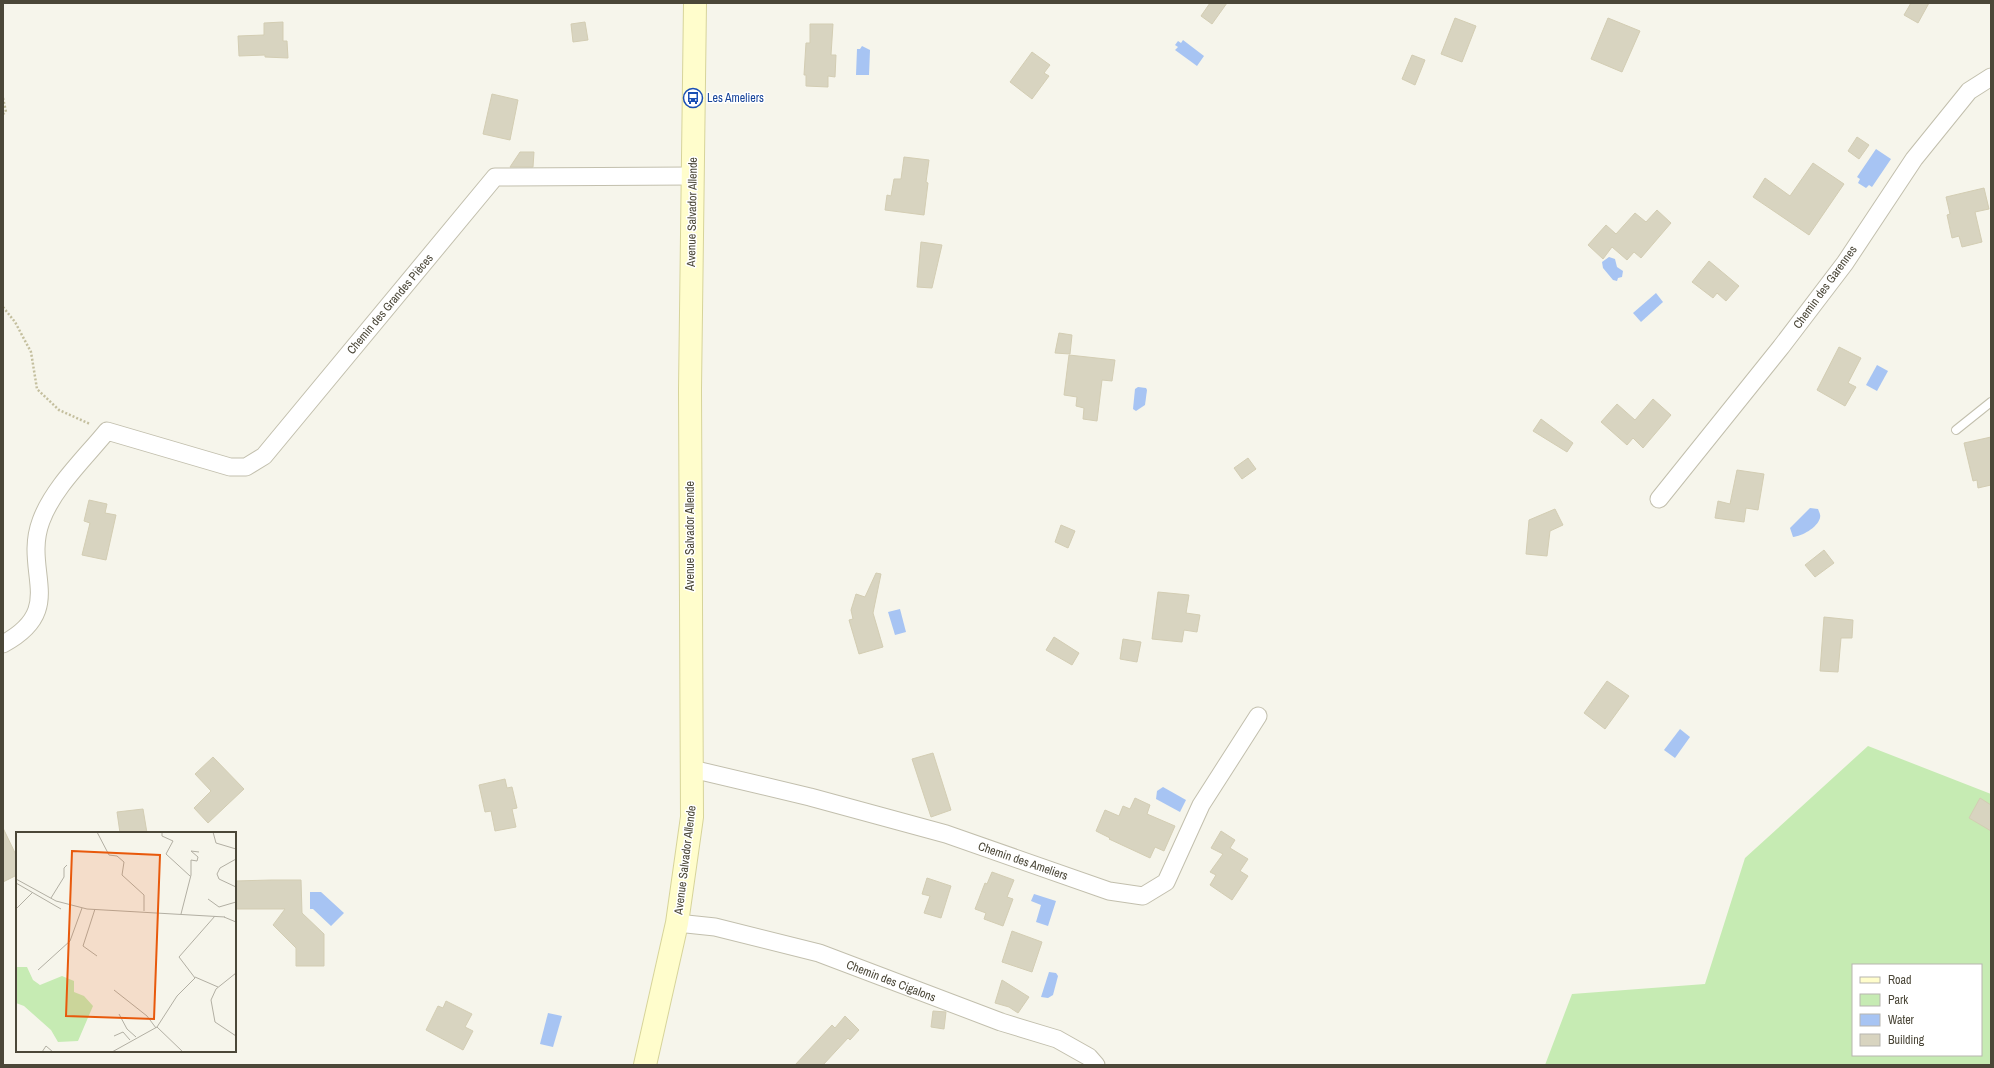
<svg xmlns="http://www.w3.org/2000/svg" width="1994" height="1068" font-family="'Archivo Narrow',sans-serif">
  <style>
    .green { fill: #c6ebb3; fill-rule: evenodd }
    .water { fill: #a7c4f3 }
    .building { fill: #d8d4c0; stroke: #d3cdb3 }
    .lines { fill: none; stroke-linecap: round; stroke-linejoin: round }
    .lane-casing { stroke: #c2bfad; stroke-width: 10 }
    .street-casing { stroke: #c2bfad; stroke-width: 19 }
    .secondary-casing { stroke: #d7d49a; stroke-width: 24 }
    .path { stroke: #c4bf9e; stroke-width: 2.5; stroke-dasharray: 2 2; stroke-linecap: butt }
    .lane { stroke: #fff; stroke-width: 8 }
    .street { stroke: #fff; stroke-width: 17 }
    .secondary { stroke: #fffdcc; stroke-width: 22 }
    .labels { text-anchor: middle; stroke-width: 3; stroke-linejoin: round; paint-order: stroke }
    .transit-label { font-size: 12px; fill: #164399; stroke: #fff; text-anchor: start }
    .street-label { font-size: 12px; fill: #4b4738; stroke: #fff }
    .inset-road { fill: none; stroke: #b2afa3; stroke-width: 1 }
    .view { fill: #e8590c; fill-opacity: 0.15; stroke: #e8590c; stroke-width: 2 }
    .inset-edge { fill: none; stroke: #4b4738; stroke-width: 2 }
  </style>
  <rect width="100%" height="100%" fill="#f6f5eb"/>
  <path class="green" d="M 1868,746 L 1991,794 L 1991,1065 L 1545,1065 L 1572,994 L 1705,984 L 1745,858 ZM 1853,965 L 1981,965 L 1981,1055 L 1853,1055 Z"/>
  <g class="water">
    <path d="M 1183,40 L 1204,56 L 1197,66 L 1175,50 L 1178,47 L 1175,45 L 1178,41 L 1181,43 Z"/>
    <path d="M 862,46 L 870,50 L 869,75 L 856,75 L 857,49 L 860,49 Z"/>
    <path d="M 1876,149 L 1891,159 L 1872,187 L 1869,185 L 1866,188 L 1858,183 L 1860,179 L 1857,177 Z"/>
    <path d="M 1609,257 L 1615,259 L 1617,267 L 1623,271 L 1622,277 L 1618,278 L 1617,281 L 1613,280 L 1603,268 L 1602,262 Z"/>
    <path d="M 1656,293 L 1663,302 L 1641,322 L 1633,313 Z"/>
    <path d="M 1877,365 L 1888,371 L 1877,391 L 1866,385 Z"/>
    <path d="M 1138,387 L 1146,388 L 1147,390 L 1145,405 L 1136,411 L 1133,409 L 1135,389 Z"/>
    <path d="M 1810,508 L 1818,509 C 1819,512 1821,515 1820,518 C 1817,528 1802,536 1793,537 L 1790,528 Z"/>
    <path d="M 900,609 L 906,632 L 895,635 L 888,612 Z"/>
    <path d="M 1680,729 L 1690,737 L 1675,758 L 1664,750 Z"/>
    <path d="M 1163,787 L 1186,800 L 1180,812 L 1156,799 L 1157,791 Z"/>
    <path d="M 310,892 L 321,892 L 344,913 L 331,926 L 313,909 L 310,909 Z"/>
    <path d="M 1034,894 L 1056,901 L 1048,926 L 1036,922 L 1041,905 L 1031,901 Z"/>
    <path d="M 1049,972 L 1056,973 L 1058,976 L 1053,995 L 1048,998 L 1041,997 Z"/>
    <path d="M 548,1013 L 562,1016 L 553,1047 L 540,1044 Z"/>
  </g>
  <g class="building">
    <path d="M 1210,3 L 1227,3 L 1212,24 L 1201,16 Z"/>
    <path d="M 1911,3 L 1929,3 L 1918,23 L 1904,15 Z"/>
    <path d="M 1455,18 L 1476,26 L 1462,62 L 1441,54 Z"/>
    <path d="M 1608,18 L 1640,31 L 1622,72 L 1591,59 Z"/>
    <path d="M 283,22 L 283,41 L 287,41 L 288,58 L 265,57 L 265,55 L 239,56 L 238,36 L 264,35 L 264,23 Z"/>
    <path d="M 585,22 L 588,40 L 573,42 L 571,24 Z"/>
    <path d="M 810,24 L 833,24 L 831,55 L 836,55 L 835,77 L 828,76 L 828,87 L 806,86 L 806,75 L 804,75 L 806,43 L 810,43 Z"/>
    <path d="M 1032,52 L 1050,65 L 1044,73 L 1049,76 L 1032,99 L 1010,82 Z"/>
    <path d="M 1412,55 L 1425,60 L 1415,85 L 1402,79 Z"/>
    <path d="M 492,94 L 518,100 L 510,140 L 483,134 Z"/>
    <path d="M 1857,137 L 1869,145 L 1859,159 L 1848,151 Z"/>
    <path d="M 520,152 L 534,152 L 533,167 L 510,167 Z"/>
    <path d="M 904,157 L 929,160 L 926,182 L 928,183 L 924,215 L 885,210 L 887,195 L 891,196 L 894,179 L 901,179 Z"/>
    <path d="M 1813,163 L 1844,184 L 1809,235 L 1753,197 L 1765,178 L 1790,196 Z"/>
    <path d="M 1984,188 L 1989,209 L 1975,212 L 1982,242 L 1962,247 L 1959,236 L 1952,238 L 1947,215 L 1950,214 L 1946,197 Z"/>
    <path d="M 1657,210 L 1671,223 L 1641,258 L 1634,252 L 1627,260 L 1612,247 L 1603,259 L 1588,245 L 1606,225 L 1616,234 L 1635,213 L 1646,222 Z"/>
    <path d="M 921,242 L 942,245 L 932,288 L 917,287 Z"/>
    <path d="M 1709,261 L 1739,286 L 1726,301 L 1717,293 L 1713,298 L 1692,282 Z"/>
    <path d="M 1059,333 L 1072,335 L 1070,354 L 1055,353 Z"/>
    <path d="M 1839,347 L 1861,358 L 1848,383 L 1856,387 L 1845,406 L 1817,390 Z"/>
    <path d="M 1069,355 L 1115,360 L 1112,381 L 1102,380 L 1097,421 L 1083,419 L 1084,408 L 1076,406 L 1077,397 L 1064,395 Z"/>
    <path d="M 1653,399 L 1671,415 L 1643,448 L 1633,438 L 1627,445 L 1601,422 L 1617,404 L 1635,420 Z"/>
    <path d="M 1541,419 L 1573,443 L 1567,452 L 1533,431 Z"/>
    <path d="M 1991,437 L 1991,485 L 1978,488 L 1977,480 L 1973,481 L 1964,443 Z"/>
    <path d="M 1248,458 L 1256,469 L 1242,479 L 1234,468 Z"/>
    <path d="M 1737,470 L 1764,474 L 1758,510 L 1746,508 L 1744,522 L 1715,518 L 1718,501 L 1730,504 Z"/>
    <path d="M 89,500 L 107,504 L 105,513 L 116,515 L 106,560 L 82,555 L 90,523 L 84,521 Z"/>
    <path d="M 1555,509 L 1563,525 L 1550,531 L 1547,556 L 1526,554 L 1529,520 Z"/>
    <path d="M 1061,525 L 1075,531 L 1068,548 L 1055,542 Z"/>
    <path d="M 1824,550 L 1834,563 L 1815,577 L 1805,565 Z"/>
    <path d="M 876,573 L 881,574 L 873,613 L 883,647 L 859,654 L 849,620 L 853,619 L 851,610 L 856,594 L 865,597 Z"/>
    <path d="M 1158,592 L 1189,595 L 1186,613 L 1200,615 L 1197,632 L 1184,630 L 1182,642 L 1152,639 Z"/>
    <path d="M 1824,617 L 1853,620 L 1852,638 L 1841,638 L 1838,672 L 1820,671 Z"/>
    <path d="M 1054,637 L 1079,653 L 1072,665 L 1046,650 Z"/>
    <path d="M 1123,639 L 1141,642 L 1137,662 L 1120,659 Z"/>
    <path d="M 1607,681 L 1629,696 L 1605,729 L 1584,713 Z"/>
    <path d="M 933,753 L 951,810 L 931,817 L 912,759 Z"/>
    <path d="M 213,757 L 244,789 L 208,823 L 194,808 L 211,791 L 195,774 Z"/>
    <path d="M 505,779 L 507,788 L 512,787 L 517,808 L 512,809 L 516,827 L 495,831 L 491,811 L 485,812 L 479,785 Z"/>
    <path d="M 1135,798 L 1150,805 L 1147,814 L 1175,826 L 1164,851 L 1155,847 L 1150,858 L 1109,839 L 1110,838 L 1096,831 L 1105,810 L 1119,816 L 1123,806 L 1130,809 Z"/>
    <path d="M 1980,798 L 1991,805 L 1991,831 L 1969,818 Z"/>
    <path d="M 143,809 L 147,833 L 120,833 L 117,812 Z"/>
    <path d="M 3,828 L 17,857 L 17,875 L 3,882 Z"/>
    <path d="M 1221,831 L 1235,840 L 1230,848 L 1248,859 L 1240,871 L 1248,876 L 1232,900 L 1210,885 L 1216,875 L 1210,872 L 1223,854 L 1211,848 Z"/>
    <path d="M 992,872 L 1014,880 L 1007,897 L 1013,899 L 1003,926 L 984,919 L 986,913 L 975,909 L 985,883 L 987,884 Z"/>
    <path d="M 927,878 L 951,886 L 941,918 L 924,913 L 930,896 L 922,894 Z"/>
    <path d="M 271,880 L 301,880 L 302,913 L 324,934 L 324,966 L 296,966 L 296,948 L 273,925 L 285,909 L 235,909 L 235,881 Z"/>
    <path d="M 1012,931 L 1042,942 L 1032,972 L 1002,962 Z"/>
    <path d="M 1002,980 L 1029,997 L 1018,1013 L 1009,1007 L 995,1003 Z"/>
    <path d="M 446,1001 L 472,1014 L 465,1027 L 473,1031 L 463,1050 L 426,1030 L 438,1006 L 443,1008 Z"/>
    <path d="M 933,1011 L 946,1012 L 944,1029 L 931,1027 Z"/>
    <path d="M 845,1016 L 859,1030 L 850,1040 L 848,1038 L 823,1065 L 795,1065 L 832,1025 L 835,1028 Z"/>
  </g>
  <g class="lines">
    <g class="lane-casing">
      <path id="lane" d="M 1956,430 L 1991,402"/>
    </g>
    <g class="street-casing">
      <g id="street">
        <path d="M 1659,499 L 1781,347 L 1845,263 L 1914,159 L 1969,91 L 1991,77"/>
        <path d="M 3,644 C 68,609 22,572 41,521 C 53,488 85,458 107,431 L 230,467 L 246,467 L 264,456 L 495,177 L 692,176"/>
        <path d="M 692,769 L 810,797 L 946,834 L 1109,891 L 1143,896 L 1166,882 L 1201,805 L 1258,716"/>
        <path d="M 677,923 L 715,927 L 819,953 L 1001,1022 L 1057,1039 L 1089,1057 L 1096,1065"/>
      </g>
    </g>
    <g class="secondary-casing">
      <path id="secondary" d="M 645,1065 L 677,923 L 692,817 L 690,390 L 695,3"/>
    </g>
    <g class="path">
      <path d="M 3,98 L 6,112 L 3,114"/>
      <path d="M 3,307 L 15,322 L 31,352 L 37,389 L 59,410 L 90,424"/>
    </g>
    <use href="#lane" class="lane"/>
    <use href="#street" class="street"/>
    <use href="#secondary" class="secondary"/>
  </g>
  <defs>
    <g id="bus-ring" transform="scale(1)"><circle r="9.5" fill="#fff" stroke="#1a4fb4" stroke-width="1.5"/><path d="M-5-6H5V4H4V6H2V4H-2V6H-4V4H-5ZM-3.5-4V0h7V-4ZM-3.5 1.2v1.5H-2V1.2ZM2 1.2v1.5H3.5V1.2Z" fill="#1a4fb4"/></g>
  </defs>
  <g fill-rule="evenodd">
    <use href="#bus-ring" x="693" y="98"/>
  </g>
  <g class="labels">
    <g class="transit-label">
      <text x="707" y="102">Les Ameliers</text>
    </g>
    <g class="street-label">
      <text transform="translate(692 212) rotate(-89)" y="4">Avenue Salvador Allende</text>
      <text transform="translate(1825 287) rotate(-54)" y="4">Chemin des Garennes</text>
      <text transform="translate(390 304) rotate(-50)" y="4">Chemin des Grandes Pièces</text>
      <text transform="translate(690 536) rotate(-90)" y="4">Avenue Salvador Allende</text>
      <text transform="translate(685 860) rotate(-83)" y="4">Avenue Salvador Allende</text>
      <text transform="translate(1023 861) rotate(19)" y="4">Chemin des Ameliers</text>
      <text transform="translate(891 981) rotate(21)" y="4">Chemin des Cigalons</text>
    </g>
  </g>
  <g transform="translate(16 832)">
    <rect width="220" height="220" fill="#f6f5eb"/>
    <path d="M 0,135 L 11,135 L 17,148 L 24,153 L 46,144 L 58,149 L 58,160 L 68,164 L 77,174 L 62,209 L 42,210 L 35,198 L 8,174 L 0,171 Z" fill="#c6ebb3"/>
    <path class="inset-road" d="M 81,0 L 93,23 L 101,24 L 108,30 L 106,43 L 128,63 L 128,79M 146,0 L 146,4 L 157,9 L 150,22 L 174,44M 197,0 L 200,11 L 220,17M 220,27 L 204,36 L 201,42 L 203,47 L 220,55M 0,47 L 40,69 L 71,77 L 209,85M 0,51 L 45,77M 35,66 L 48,45 L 48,36 L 51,33M 192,67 L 203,75 L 220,70M 0,77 L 17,60M 79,77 L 67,114 L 81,124M 165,82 L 175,43 L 175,28 L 181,29 L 182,25 L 175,19 L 183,20M 208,85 L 220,90M 22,138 L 54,109 L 66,76M 220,141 L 200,157 L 195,168 L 199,190 L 220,204M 179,145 L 202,155M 98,158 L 131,184 L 140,196M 103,182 L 111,197 L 120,205M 141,195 L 167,220M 98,204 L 107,200 L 114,208M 26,220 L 30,214 L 37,220M 96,220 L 141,195 L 161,164 L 179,146 L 163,125 L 199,84"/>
    <path class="view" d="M 56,19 L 144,23 L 138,187 L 50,184 Z"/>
    <rect width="220" height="220" class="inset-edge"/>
  </g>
  <rect width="1994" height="1068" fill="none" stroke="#4b4738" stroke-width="8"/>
  <rect x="1852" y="964" width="130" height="92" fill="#ffffff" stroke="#b7b5af"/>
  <rect x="1860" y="977" width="20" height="6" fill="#fffdcc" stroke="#b7b5af"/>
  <text x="1888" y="984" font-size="12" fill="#4b4738">Road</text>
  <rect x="1860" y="994" width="20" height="12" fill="#c6ebb3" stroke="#b7b5af"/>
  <text x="1888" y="1004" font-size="12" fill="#4b4738">Park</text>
  <rect x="1860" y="1014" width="20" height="12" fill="#a7c4f3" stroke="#b7b5af"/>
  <text x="1888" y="1024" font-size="12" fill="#4b4738">Water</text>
  <rect x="1860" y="1034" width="20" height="12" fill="#d8d4c0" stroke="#b7b5af"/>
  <text x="1888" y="1044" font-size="12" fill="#4b4738">Building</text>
</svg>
